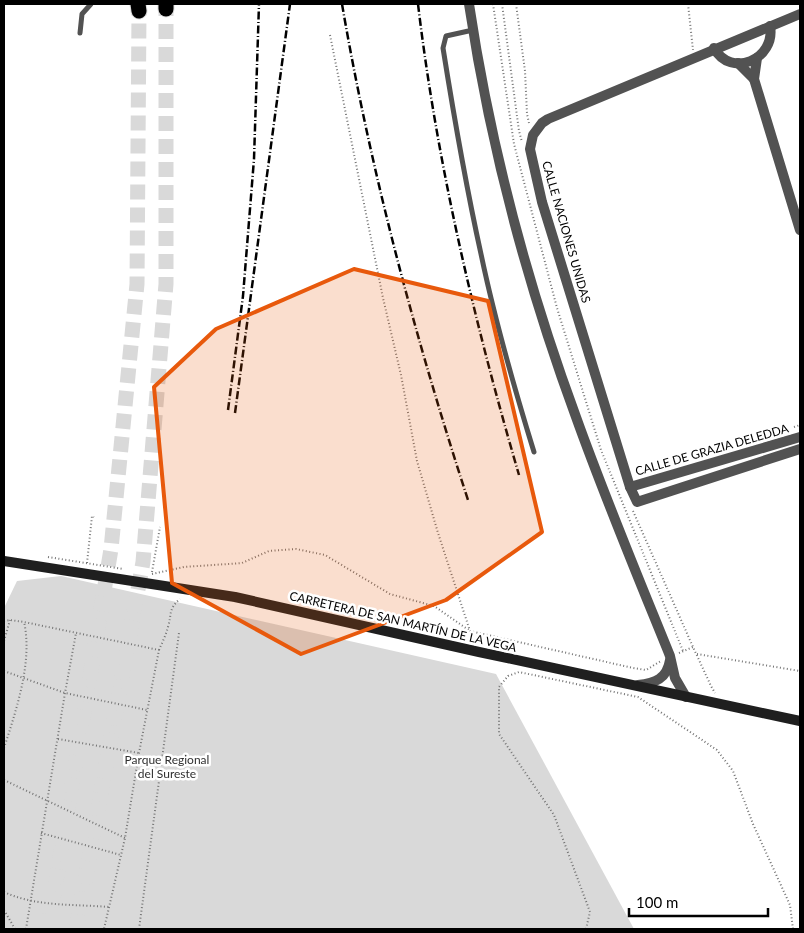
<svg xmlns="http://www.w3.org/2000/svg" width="804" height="933" font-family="Lato,sans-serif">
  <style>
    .green { fill: #d9d9d9 }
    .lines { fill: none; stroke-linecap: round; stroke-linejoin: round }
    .highway-tunnel { stroke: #d9d9d9; stroke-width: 15; stroke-dasharray: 15 8; stroke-linecap: butt }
    .highway-casing { stroke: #dbdbdb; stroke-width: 17 }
    .path { stroke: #747474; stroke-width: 2; stroke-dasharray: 1 2.5; stroke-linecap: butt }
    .lane { stroke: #525252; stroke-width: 5 }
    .street { stroke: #525252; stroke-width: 10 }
    .secondary { stroke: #1f1f1f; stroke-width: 10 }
    .highway { stroke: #000; stroke-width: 15 }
    .rail { stroke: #000; stroke-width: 2.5; stroke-dasharray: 8 2.5 1 2.5; stroke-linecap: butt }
    .marked { fill: #e8590c; fill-opacity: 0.2; stroke: #e8590c; stroke-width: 4; stroke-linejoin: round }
    .labels { text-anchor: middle; stroke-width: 5; stroke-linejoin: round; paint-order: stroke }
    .street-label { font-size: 12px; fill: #000; stroke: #fff }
    .park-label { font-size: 12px; fill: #303030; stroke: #fff }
  </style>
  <rect width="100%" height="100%" fill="#fff"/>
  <path class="green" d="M 61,576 L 496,674 L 634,929 L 4,929 L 4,608 L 17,581 Z"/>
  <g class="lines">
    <g class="highway-tunnel">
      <path d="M 48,929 L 111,549 L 137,284 L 139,11"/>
      <path d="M 76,929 L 143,562 L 166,284 L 166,9"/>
    </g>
    <g class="highway-casing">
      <g id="highway">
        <path d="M 138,4 L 139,11"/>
        <path d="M 166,4 L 166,9"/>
      </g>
    </g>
    <g class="path">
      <path d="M 493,4 L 514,144 L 557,308 L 601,450 L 683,651"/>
      <path d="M 502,4 L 519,131 L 522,142"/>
      <path d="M 516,4 L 525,71 L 527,114 L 529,123"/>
      <path d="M 688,4 L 693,50"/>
      <path d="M 330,35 L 383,298 L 401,375 L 417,461 L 438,533 L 470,631 L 633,668 L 646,670 L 661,661"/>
      <path d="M 794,427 L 800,425"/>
      <path d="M 633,511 L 693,647 L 711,686 L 715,693"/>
      <path d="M 48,557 L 123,569"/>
      <path d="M 87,563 L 92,516 L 94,517"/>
      <path d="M 152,572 L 160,527"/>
      <path d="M 152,574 L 184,567 L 242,563 L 269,551 L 296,549 L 325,555 L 390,594 L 434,606 L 470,631"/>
      <path d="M 4,621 L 10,620 L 24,622 L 159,650 L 139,753 L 125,838 L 104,929"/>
      <path d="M 4,641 L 10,620"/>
      <path d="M 159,650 C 162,643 166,635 168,627 C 172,614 168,609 180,599"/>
      <path d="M 679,653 L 693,647"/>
      <path d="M 697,654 L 800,671"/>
      <path d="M 4,671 L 65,693 L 147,710"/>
      <path d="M 58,739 L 139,753"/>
      <path d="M 4,748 C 16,711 33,661 24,622"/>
      <path d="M 4,780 L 125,838"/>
      <path d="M 41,833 L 121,855"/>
      <path d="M 4,892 C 36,907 75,904 109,907"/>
      <path d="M 4,910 L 15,929"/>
      <path d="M 26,929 L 65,693 L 76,633"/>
      <path d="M 139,929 L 179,633"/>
      <path d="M 586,929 L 590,912 L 554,815 L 499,734 L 499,687 L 508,676 L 519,672 L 638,697 L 717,750 L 733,771 L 753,824 L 790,905 L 793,929"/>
    </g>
    <g class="lane">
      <path d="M 473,30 L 446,36 L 443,48 C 454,117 466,186 481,254 C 495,321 514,387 534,452"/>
      <path d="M 80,33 L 82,14 L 91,4"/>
    </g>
    <g class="street">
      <path d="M 469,4 C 490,144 527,284 576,417 C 605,498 638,577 670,656 L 675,678 L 686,697"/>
      <path d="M 800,14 L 548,119 L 542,123 L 533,135 L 530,149 L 542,202 L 630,487 L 637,502 L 800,449"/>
      <path d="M 714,48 C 731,79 776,59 770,26"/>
      <path d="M 757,58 L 754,79 L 800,230"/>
      <path d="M 738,63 L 754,79"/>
      <path d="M 630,487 L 800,437"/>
      <path d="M 638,685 C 655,683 667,679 670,660"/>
    </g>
    <path class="secondary" d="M 4,561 L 235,597 L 479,652 L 800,721"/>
    <use href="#highway" class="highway"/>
    <g class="rail">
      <path d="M 342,4 C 371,173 415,337 468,500"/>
      <path d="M 418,4 C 437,164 474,321 519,475"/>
      <path d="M 228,410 L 243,296 L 254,159 L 259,4"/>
      <path d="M 235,413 L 290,4"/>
    </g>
  </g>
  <path class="marked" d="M 354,269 L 488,301 L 542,532 L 446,600 L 301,654 L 172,583 L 154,387 L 216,329 Z"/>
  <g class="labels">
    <g class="street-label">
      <text transform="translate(566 232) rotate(74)" y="4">CALLE NACIONES UNIDAS</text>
      <text transform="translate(712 450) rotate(-16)" y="4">CALLE DE GRAZIA DELEDDA</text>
      <text transform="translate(403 622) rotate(13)" y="4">CARRETERA DE SAN MARTÍN DE LA VEGA</text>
    </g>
    <g class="park-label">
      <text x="167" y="764">Parque Regional<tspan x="167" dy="14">del Sureste</tspan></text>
    </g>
  </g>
  <rect width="804" height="933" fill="none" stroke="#000000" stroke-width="10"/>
  <path d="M629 908v8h139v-8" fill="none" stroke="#000000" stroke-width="2.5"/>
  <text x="636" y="908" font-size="15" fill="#000000" stroke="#ffffff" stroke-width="4" paint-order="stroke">100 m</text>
</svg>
